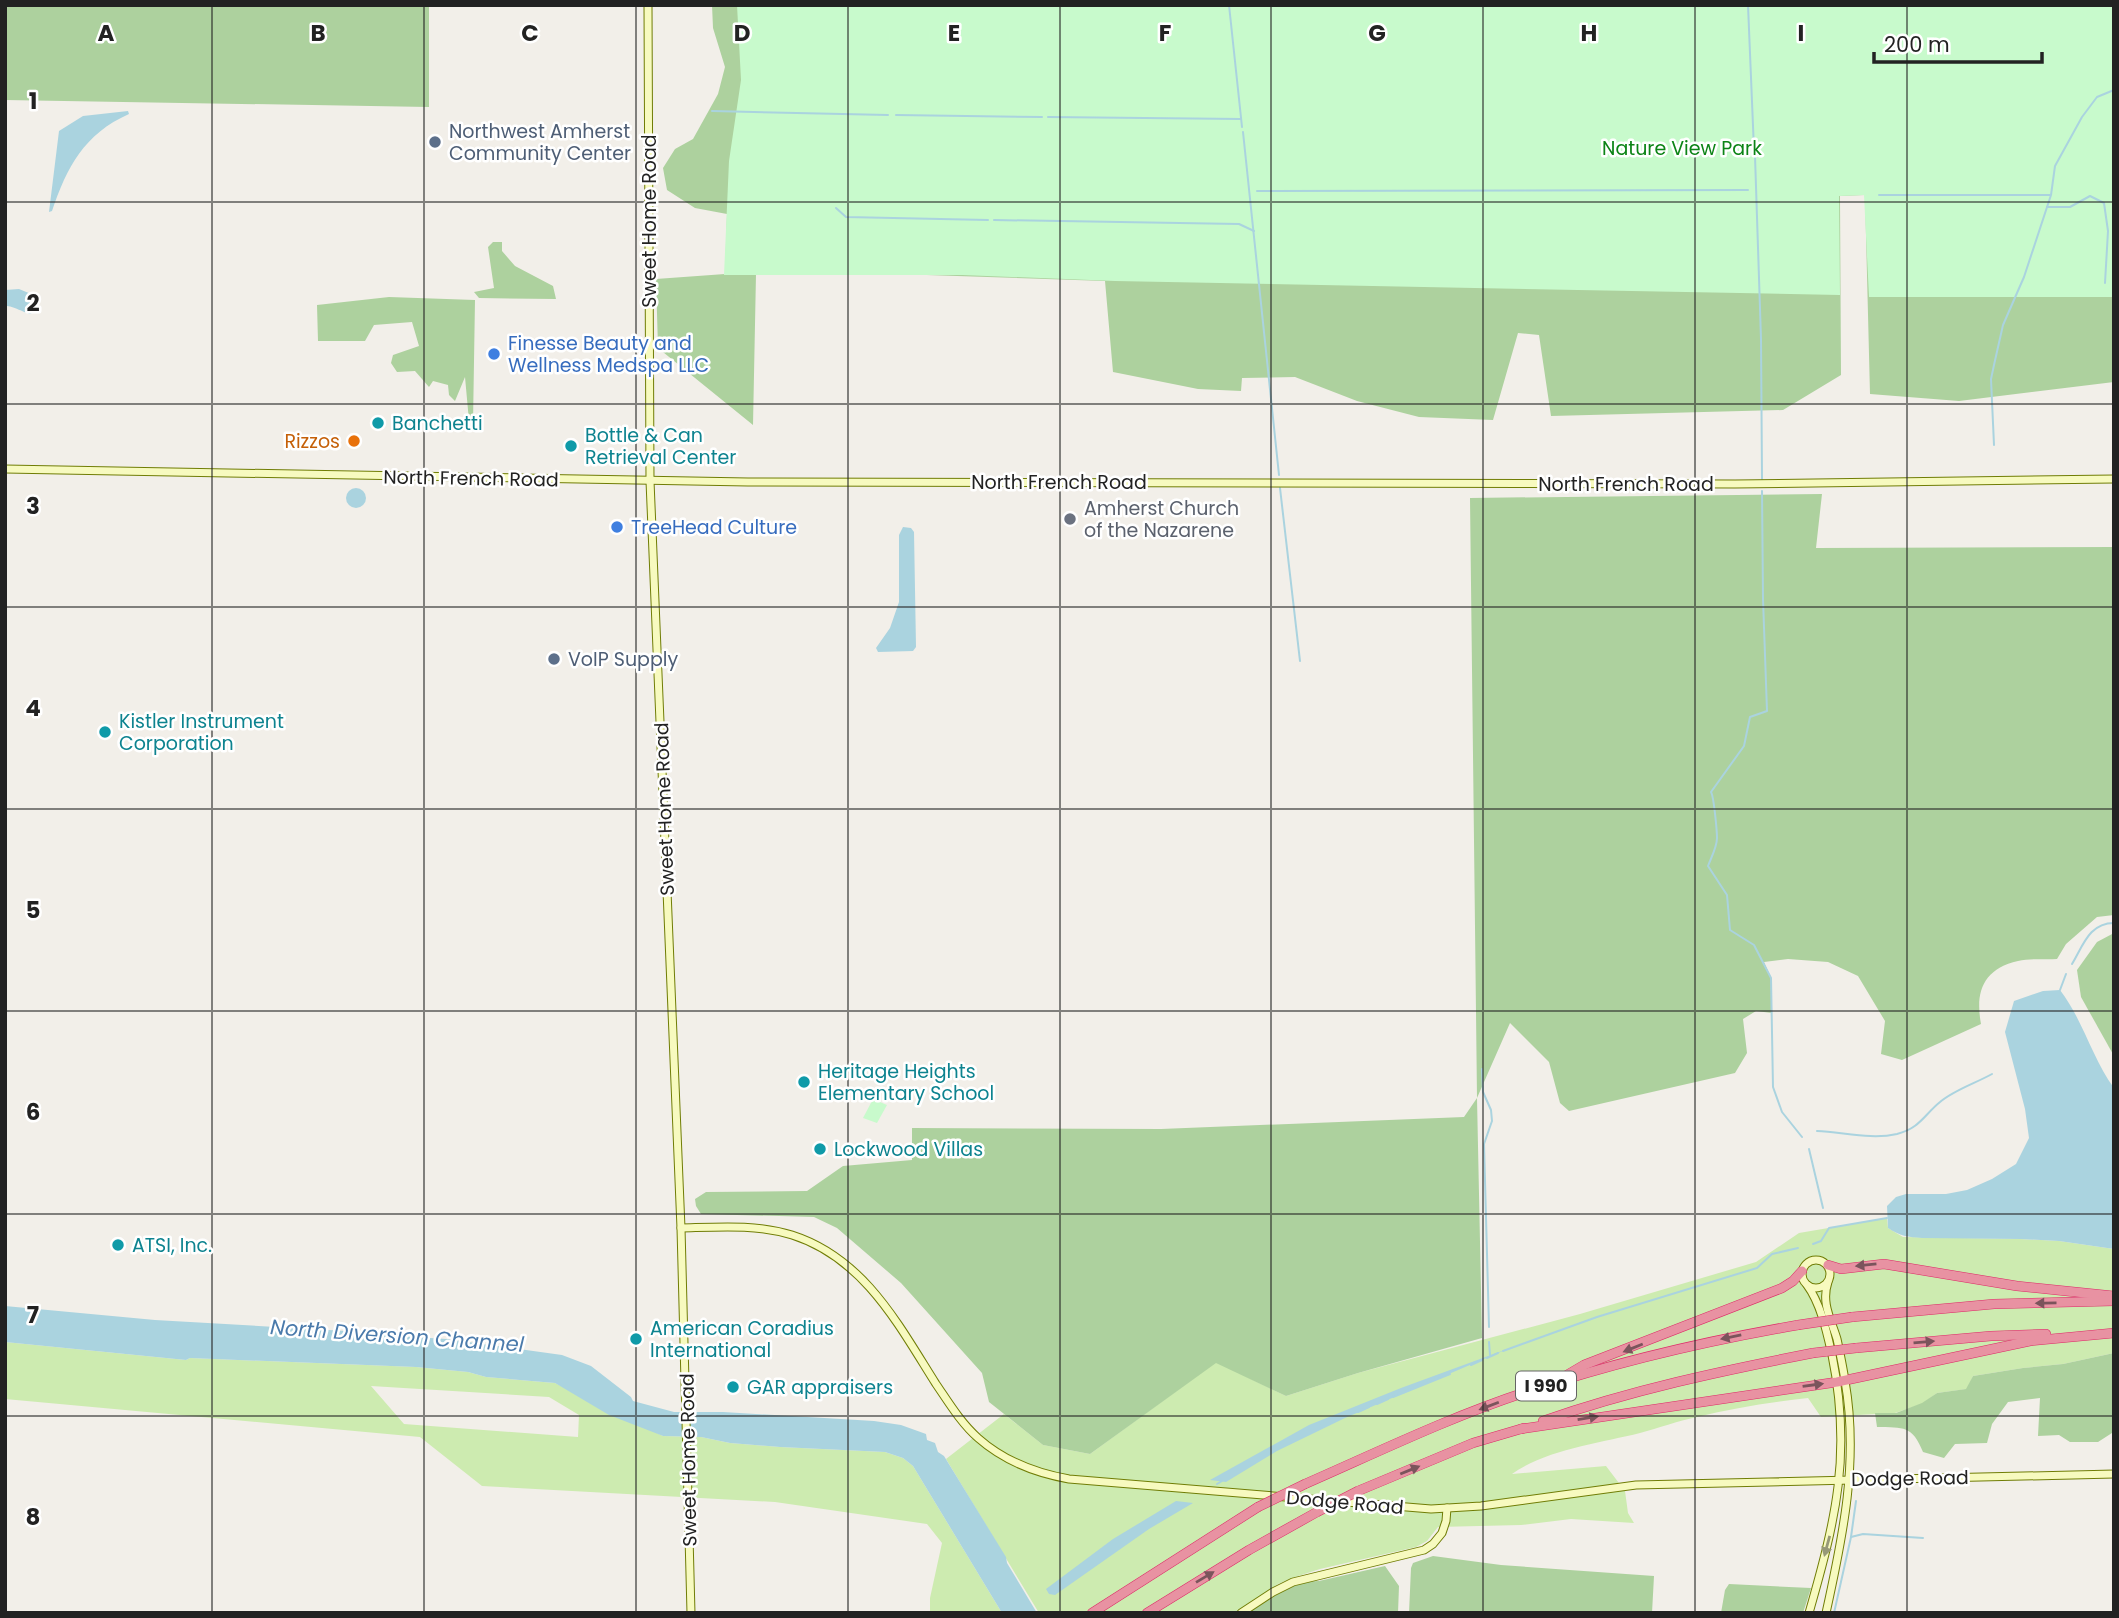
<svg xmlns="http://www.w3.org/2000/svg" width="2119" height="1618" font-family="Poppins,sans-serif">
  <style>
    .grass { fill: #cdebb0; fill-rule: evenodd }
    .forest { fill: #add19e }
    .park { fill: #c8facc }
    .water { fill: #aad3df }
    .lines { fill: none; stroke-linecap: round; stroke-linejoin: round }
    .stream { stroke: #aad3df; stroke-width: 2 }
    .secondary-casing { stroke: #707d05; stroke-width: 9 }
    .highway-casing { stroke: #dc2a67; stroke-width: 10 }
    .secondary { stroke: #f7fabf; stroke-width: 7 }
    .highway { stroke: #e892a2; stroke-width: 9 }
    .highway-bridge-casing { stroke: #dc2a67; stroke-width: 10; stroke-linecap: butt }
    .highway-bridge { stroke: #e892a2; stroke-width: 9 }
    .oneway { fill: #7b545c }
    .oneway2 { fill: #979978 }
    .grid { fill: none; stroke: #222; stroke-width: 2; stroke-opacity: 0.55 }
    .service-dot { fill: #5c6f8a; stroke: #fff; stroke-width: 2.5 }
    .shop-dot { fill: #3f7fe0; stroke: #fff; stroke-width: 2.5 }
    .culture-dot { fill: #0f9aa8; stroke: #fff; stroke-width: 2.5 }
    .food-dot { fill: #e8710a; stroke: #fff; stroke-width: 2.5 }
    .worship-dot { fill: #6b7280; stroke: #fff; stroke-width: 2.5 }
    .labels { text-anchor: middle; stroke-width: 5; stroke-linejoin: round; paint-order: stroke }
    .shield { fill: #fff; stroke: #646464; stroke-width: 2 }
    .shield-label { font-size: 18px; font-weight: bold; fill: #222 }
    .service-label { font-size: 19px; fill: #4e5e75; stroke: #fff; text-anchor: start }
    .park-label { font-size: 19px; fill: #0c8416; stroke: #fff }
    .street-label { font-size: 19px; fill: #222; stroke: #fff }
    .shop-label { font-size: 19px; fill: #366cbe; stroke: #fff; text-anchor: start }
    .culture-label { font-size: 19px; fill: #0d838f; stroke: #fff; text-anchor: start }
    .food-label { font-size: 19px; fill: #c56008; stroke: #fff; text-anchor: end }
    .worship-label { font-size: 19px; fill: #5b616d; stroke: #fff; text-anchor: start }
    .water-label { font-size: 21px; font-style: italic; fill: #4a7aab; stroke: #fff }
    .grid-label { font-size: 23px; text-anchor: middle; font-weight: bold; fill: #222; stroke: #fff; stroke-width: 5; stroke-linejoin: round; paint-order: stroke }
  </style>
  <rect width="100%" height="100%" fill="#f2efe9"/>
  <g class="grass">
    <path d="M 1887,1218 L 1888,1228 L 1903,1237 L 2020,1239 L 2059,1241 L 2114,1249 L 2114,1353 L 2063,1364 L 2023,1368 L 1973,1376 L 1967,1389 L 1937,1393 L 1922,1404 L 1895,1413 L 1821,1417 L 1808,1398 C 1771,1402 1733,1408 1697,1417 C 1677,1421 1659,1428 1640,1433 C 1600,1443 1545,1450 1512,1474 L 1606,1466 L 1625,1491 L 1628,1513 L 1634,1523 L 1571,1519 L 1521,1525 L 1438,1527 L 1427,1541 L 1416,1547 L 1320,1569 L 1292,1578 L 1278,1584 L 1234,1613 L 1039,1613 L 946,1459 L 1004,1414 L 1043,1445 L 1090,1454 L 1216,1362 L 1286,1396 L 1358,1373 L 1580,1314 L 1756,1262 L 1799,1233 Z"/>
    <path d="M 5,1342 L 186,1360 L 190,1358 L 416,1367 L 468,1372 L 486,1377 L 555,1383 L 663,1436 L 701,1437 L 730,1443 L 780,1447 L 885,1452 L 903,1458 L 913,1466 L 1002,1613 L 930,1613 L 930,1598 L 942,1543 L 927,1524 L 775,1502 L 482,1486 L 420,1437 L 5,1399 ZM 371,1386 L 549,1397 L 579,1415 L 578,1437 L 404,1424 Z"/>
  </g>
  <g class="forest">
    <path d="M 5,5 L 429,5 L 429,107 L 5,100 Z"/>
    <path d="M 712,5 L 1226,5 L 1752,95 L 2114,5 L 2114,382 L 1959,401 L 1870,394 L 1865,195 L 1840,196 L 1841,375 L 1783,410 L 1551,416 L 1539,335 L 1518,333 L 1493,420 L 1419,417 L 1357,401 L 1295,377 L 1242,378 L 1241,391 L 1198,389 L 1113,372 L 1105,281 L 896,274 L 756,274 L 753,425 L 658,348 L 656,279 L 725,274 L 727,214 L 695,208 L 667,190 L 663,168 L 675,149 L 693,139 L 718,94 L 725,67 L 713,28 Z"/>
    <path d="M 493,242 L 502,242 L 502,251 L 515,266 L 553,286 L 556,299 L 479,298 L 474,292 L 494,288 L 488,247 Z"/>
    <path d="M 389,297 L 475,300 L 473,423 L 469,421 L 465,377 L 455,401 L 449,395 L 448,385 L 433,381 L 429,387 L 415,371 L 397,372 L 391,363 L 393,355 L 419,346 L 412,322 L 374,325 L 365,341 L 318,341 L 317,305 Z"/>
    <path d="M 1822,494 L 1816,548 L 2114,547 L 2114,915 L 2097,917 L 2066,944 L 2057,959 C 2045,960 2030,958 2018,961 C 1983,969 1975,992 1981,1024 L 1902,1060 L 1881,1054 L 1885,1021 L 1858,976 L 1828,962 L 1788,959 L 1764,962 L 1771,978 L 1772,1013 L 1756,1011 L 1743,1019 L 1747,1053 L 1735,1073 L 1569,1111 L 1560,1103 L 1549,1062 L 1510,1023 L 1477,1098 L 1482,1338 L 1358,1373 L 1286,1396 L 1216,1363 L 1090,1454 L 1043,1445 L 989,1402 L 982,1373 L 901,1283 L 837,1228 L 814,1217 L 701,1214 L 696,1206 L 695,1199 L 706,1192 L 807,1191 L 843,1166 L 912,1160 L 912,1128 L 1161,1129 L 1464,1117 L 1477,1098 L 1470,498 Z"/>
    <path d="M 2114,933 L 2114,1056 L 2081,997 L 2077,970 L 2097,942 Z"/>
    <path d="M 2114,1353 L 2114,1427 L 2112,1433 L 2098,1442 L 2070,1442 L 2059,1435 L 2038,1436 L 2040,1398 L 2008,1402 L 1992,1424 L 1987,1443 L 1955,1444 L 1944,1458 L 1923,1452 C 1912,1425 1904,1428 1877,1427 L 1875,1413 L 1896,1413 L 1922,1403 L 1937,1393 L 1966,1389 L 1973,1376 L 2023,1368 L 2063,1364 Z"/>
    <path d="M 1433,1556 L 1501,1565 L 1654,1576 L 1652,1613 L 1409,1613 L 1411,1568 L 1413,1563 Z"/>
    <path d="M 1385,1566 L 1399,1586 L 1398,1613 L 1248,1613 C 1270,1599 1293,1581 1319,1581 Z"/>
    <path d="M 1729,1584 L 1811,1588 L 1803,1613 L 1721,1613 L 1725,1590 Z"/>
  </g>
  <g class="park">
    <path d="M 737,5 L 2114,5 L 2114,297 L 1869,297 L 1864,195 L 1839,196 L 1840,295 L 1115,281 L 962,275 L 724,275 L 729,161 L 741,80 Z"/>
    <path d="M 873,1099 L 887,1105 L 877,1123 L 863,1118 Z"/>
  </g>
  <g class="water">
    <path d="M 128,111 L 129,114 C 84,134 67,167 52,211 L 49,212 L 59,131 L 83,116 Z"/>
    <path d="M 19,289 L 36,296 L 39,304 L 37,310 L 30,314 C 22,312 16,307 7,306 L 5,309 L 5,290 Z"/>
    <circle cx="356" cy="498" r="10"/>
    <path d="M 903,527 L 911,528 L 914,532 L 916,647 L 913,651 L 878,652 L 876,648 L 890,628 L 899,602 L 899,535 Z"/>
    <path d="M 2060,990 C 2083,1020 2092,1058 2114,1088 L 2114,1249 L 2059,1241 L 2020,1239 L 1922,1238 C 1908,1237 1900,1236 1888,1228 L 1887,1206 L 1896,1197 L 1906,1194 L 1946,1194 L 1967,1190 L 1992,1179 L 2016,1164 L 2029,1138 L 2025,1109 L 2005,1032 L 2014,1001 L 2043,991 Z"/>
    <path d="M 5,1306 L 155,1320 L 399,1334 L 400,1336 L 446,1339 L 562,1355 L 591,1366 L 631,1397 L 633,1401 L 674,1412 L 723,1412 L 874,1421 L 901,1425 L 926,1434 L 927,1440 L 935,1443 L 938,1452 L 944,1456 L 1006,1557 L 1007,1563 L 1037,1613 L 1002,1613 L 913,1466 L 903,1458 L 885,1452 L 780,1447 L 730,1443 L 701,1437 L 663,1436 L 609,1415 L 555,1383 L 486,1377 L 468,1372 L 416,1367 L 190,1358 L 186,1360 L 5,1342 Z"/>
    <path d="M 1510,1348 L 1345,1418 L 1277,1451 L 1226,1482 L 1210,1480 L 1309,1425 L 1401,1388 Z"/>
    <path d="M 1176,1501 L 1193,1503 L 1149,1529 L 1055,1595 L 1049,1594 L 1046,1589 L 1113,1539 Z"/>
  </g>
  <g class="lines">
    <g class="stream">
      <path d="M 1229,5 L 1242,127"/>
      <path d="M 1748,5 L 1754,150"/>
      <path d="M 712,111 L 888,115"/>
      <path d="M 896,115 L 1042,117"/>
      <path d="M 1048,117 L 1241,119"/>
      <path d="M 1243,132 L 1279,475"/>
      <path d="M 1755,156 L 1761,339 L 1762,479"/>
      <path d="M 1257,191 L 1748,190"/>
      <path d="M 1879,195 L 2050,195"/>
      <path d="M 2047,207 L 2070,207 L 2090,196 L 2104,203 L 2108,231 L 2105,283"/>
      <path d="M 836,208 L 846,217 L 988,220"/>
      <path d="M 994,220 L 1239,224 L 1254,231"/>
      <path d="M 1994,445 L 1991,379 L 1994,365 L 2003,325 L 2024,277 L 2051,195 L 2055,166 L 2082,117 L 2097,97 L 2114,90"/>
      <path d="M 1280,488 L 1300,661"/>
      <path d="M 1762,491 L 1763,599 L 1767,711 L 1750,717 L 1744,746 L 1711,792 C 1714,797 1717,832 1717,838 C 1717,847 1711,858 1708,866 L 1727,895 L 1730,930 L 1754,945 L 1771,978 L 1773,1087 L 1782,1112 L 1802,1137"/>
      <path d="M 2072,964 C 2083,946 2089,923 2114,923"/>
      <path d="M 2060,990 L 2066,974"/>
      <path d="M 1482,1069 L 1483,1092 L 1491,1110 L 1492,1121 L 1484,1144 L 1489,1327"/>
      <path d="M 1817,1131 C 1843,1132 1871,1140 1897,1134 C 1920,1128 1924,1115 1940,1102 C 1954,1090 1976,1083 1992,1074"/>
      <path d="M 1809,1149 L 1823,1208"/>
      <path d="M 1813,1244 L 1821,1241 L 1829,1228 L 1887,1218"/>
      <path d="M 1489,1342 L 1490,1355"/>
      <path d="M 1503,1351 L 1597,1317 L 1757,1268 L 1772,1254 L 1798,1248"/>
      <path d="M 1487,1358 L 1498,1353"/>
      <path d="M 1471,1365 L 1482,1360"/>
      <path d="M 1393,1397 L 1450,1374"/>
      <path d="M 1377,1404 L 1388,1399"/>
      <path d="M 1358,1412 L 1369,1407"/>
      <path d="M 1217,1484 L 1222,1481"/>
      <path d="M 1851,1537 L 1856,1501"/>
      <path d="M 1834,1613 L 1851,1537 L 1863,1534 L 1923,1538"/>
    </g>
    <g class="secondary-casing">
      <g id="secondary">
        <path d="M 648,5 L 650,481 L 681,1228 L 691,1613"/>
        <path d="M 5,469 L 748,482 L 1735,484 L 2114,479"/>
        <path d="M 681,1228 C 719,1227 756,1224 792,1235 C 864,1258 898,1324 936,1384 C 949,1403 961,1423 978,1438 C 1004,1461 1035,1473 1069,1479 L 1431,1509 L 1481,1506 L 1636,1485 L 2114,1474"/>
        <circle cx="1816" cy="1274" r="14"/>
        <path d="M 1807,1285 C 1821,1304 1827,1333 1832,1355 C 1852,1453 1836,1519 1809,1613"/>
        <path d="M 1241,1613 L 1273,1592 L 1293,1582 L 1424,1550 L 1433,1544 L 1442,1533 L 1446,1521 L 1447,1508"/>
        <path d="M 1826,1613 C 1843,1536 1859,1460 1845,1381 C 1843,1367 1840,1353 1837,1339 C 1831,1319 1821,1303 1828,1282"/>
      </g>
    </g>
    <g class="highway-casing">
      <g id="highway">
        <path d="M 1828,1265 L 1841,1269 L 1884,1264 L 2017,1286 L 2114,1296"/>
        <path d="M 1852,1317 L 1994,1304 L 2114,1301"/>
        <path d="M 1856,1348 L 1991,1336 L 2046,1334"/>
        <path d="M 1567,1375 L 1584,1365 L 1782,1288 L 1793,1281 L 1802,1271"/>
        <path d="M 1543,1421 C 1631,1390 1721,1371 1813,1353"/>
        <path d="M 1521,1429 L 1837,1382 L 2030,1341 L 2114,1333"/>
        <path d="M 1305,1484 C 1378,1452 1450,1417 1526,1392 C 1615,1362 1706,1341 1798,1325"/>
        <path d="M 1358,1491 L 1473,1443 L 1524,1428"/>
        <path d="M 1092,1613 L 1258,1507"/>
        <path d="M 1147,1613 L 1249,1550 L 1317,1512"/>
      </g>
    </g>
    <use href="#secondary" class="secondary"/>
    <use href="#highway" class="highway"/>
    <g class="highway-bridge-casing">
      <g id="highway-bridge">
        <path d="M 1798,1325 L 1852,1317"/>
        <path d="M 1813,1353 L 1856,1348"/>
        <path d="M 1258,1507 L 1305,1484"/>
        <path d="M 1317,1512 L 1358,1491"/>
      </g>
    </g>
    <use href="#highway-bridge" class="highway-bridge"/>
  </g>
  <defs><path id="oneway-solid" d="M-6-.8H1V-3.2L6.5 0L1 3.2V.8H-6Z" transform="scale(1.75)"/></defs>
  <g class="oneway">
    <use href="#oneway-solid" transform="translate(1866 1265) rotate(174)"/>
    <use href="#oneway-solid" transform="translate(2046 1303) rotate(179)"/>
    <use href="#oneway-solid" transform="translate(1731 1337) rotate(168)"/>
    <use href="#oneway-solid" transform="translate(1924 1342) rotate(-5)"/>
    <use href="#oneway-solid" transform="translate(1633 1348) rotate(158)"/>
    <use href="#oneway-solid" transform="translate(1813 1385) rotate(-8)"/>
    <use href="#oneway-solid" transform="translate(1489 1406) rotate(159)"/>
    <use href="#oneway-solid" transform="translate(1588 1418) rotate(-9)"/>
    <use href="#oneway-solid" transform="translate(1410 1470) rotate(-22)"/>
    <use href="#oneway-solid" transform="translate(1205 1577) rotate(-31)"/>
  </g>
  <use class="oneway2" href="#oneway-solid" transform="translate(1827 1546) rotate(105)"/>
  <path class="grid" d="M 212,5 L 212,1613M 424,5 L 424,1613M 636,5 L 636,1613M 848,5 L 848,1613M 1060,5 L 1060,1613M 1271,5 L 1271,1613M 1483,5 L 1483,1613M 1695,5 L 1695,1613M 1907,5 L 1907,1613M 5,202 L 2114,202M 5,404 L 2114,404M 5,607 L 2114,607M 5,809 L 2114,809M 5,1011 L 2114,1011M 5,1214 L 2114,1214M 5,1416 L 2114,1416"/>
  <g class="service-dot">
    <circle cx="435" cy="142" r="7"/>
    <circle cx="554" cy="659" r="7"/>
  </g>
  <g class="shop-dot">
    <circle cx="494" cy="354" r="7"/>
    <circle cx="617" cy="527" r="7"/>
  </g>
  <g class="culture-dot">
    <circle cx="378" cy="423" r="7"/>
    <circle cx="571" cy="446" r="7"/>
    <circle cx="105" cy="732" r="7"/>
    <circle cx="804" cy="1082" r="7"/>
    <circle cx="820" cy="1149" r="7"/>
    <circle cx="118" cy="1245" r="7"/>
    <circle cx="636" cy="1339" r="7"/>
    <circle cx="733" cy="1387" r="7"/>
  </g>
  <circle class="food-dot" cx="354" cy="441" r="7"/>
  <circle class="worship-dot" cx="1070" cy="519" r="7"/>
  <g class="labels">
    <rect class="shield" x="1516" y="1371.5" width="60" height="29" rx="5"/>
    <g class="shield-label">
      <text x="1546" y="1392">I 990</text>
    </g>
    <g class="service-label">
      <text x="449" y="138">Northwest Amherst<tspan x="449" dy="22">Community Center</tspan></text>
      <text x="568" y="666">VoIP Supply</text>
    </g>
    <g class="park-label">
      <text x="1682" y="155">Nature View Park</text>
    </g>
    <g class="street-label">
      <text transform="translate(649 221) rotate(-90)" y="7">Sweet Home Road</text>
      <text transform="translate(471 478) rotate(1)" y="7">North French Road</text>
      <text x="1059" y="489">North French Road</text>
      <text x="1626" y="491">North French Road</text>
      <text transform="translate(664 809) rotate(-92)" y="7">Sweet Home Road</text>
      <text transform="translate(688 1460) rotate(-91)" y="7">Sweet Home Road</text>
      <text transform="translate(1910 1478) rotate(-1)" y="7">Dodge Road</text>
      <text transform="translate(1345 1502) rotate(5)" y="7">Dodge Road</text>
    </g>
    <g class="shop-label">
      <text x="508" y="350">Finesse Beauty and<tspan x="508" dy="22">Wellness Medspa LLC</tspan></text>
      <text x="631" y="534">TreeHead Culture</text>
    </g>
    <g class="culture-label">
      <text x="392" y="430">Banchetti</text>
      <text x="585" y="442">Bottle &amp; Can<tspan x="585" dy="22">Retrieval Center</tspan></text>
      <text x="119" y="728">Kistler Instrument<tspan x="119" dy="22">Corporation</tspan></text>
      <text x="818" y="1078">Heritage Heights<tspan x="818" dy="22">Elementary School</tspan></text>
      <text x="834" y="1156">Lockwood Villas</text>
      <text x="132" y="1252">ATSI, Inc.</text>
      <text x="650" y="1335">American Coradius<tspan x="650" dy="22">International</tspan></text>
      <text x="747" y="1394">GAR appraisers</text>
    </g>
    <g class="food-label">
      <text x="340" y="448">Rizzos</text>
    </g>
    <g class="worship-label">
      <text x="1084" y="515">Amherst Church<tspan x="1084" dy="22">of the Nazarene</tspan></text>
    </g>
    <g class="water-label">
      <text transform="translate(397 1336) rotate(4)" y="7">North Diversion Channel</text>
    </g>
  </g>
  <g class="grid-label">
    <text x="106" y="41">A</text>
    <text x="318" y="41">B</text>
    <text x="530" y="41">C</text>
    <text x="742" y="41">D</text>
    <text x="954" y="41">E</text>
    <text x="1165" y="41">F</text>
    <text x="1377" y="41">G</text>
    <text x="1589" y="41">H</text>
    <text x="1801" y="41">I</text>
    <text x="33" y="109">1</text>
    <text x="33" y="311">2</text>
    <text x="33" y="514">3</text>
    <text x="33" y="716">4</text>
    <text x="33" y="918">5</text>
    <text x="33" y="1120">6</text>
    <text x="33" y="1323">7</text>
    <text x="33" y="1525">8</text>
  </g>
  <rect width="2119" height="1618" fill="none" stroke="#222222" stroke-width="14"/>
  <path d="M1874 52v10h168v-10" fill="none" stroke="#222222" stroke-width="3.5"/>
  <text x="1884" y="52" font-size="21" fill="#222222" stroke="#ffffff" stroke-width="5" paint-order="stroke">200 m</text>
</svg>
